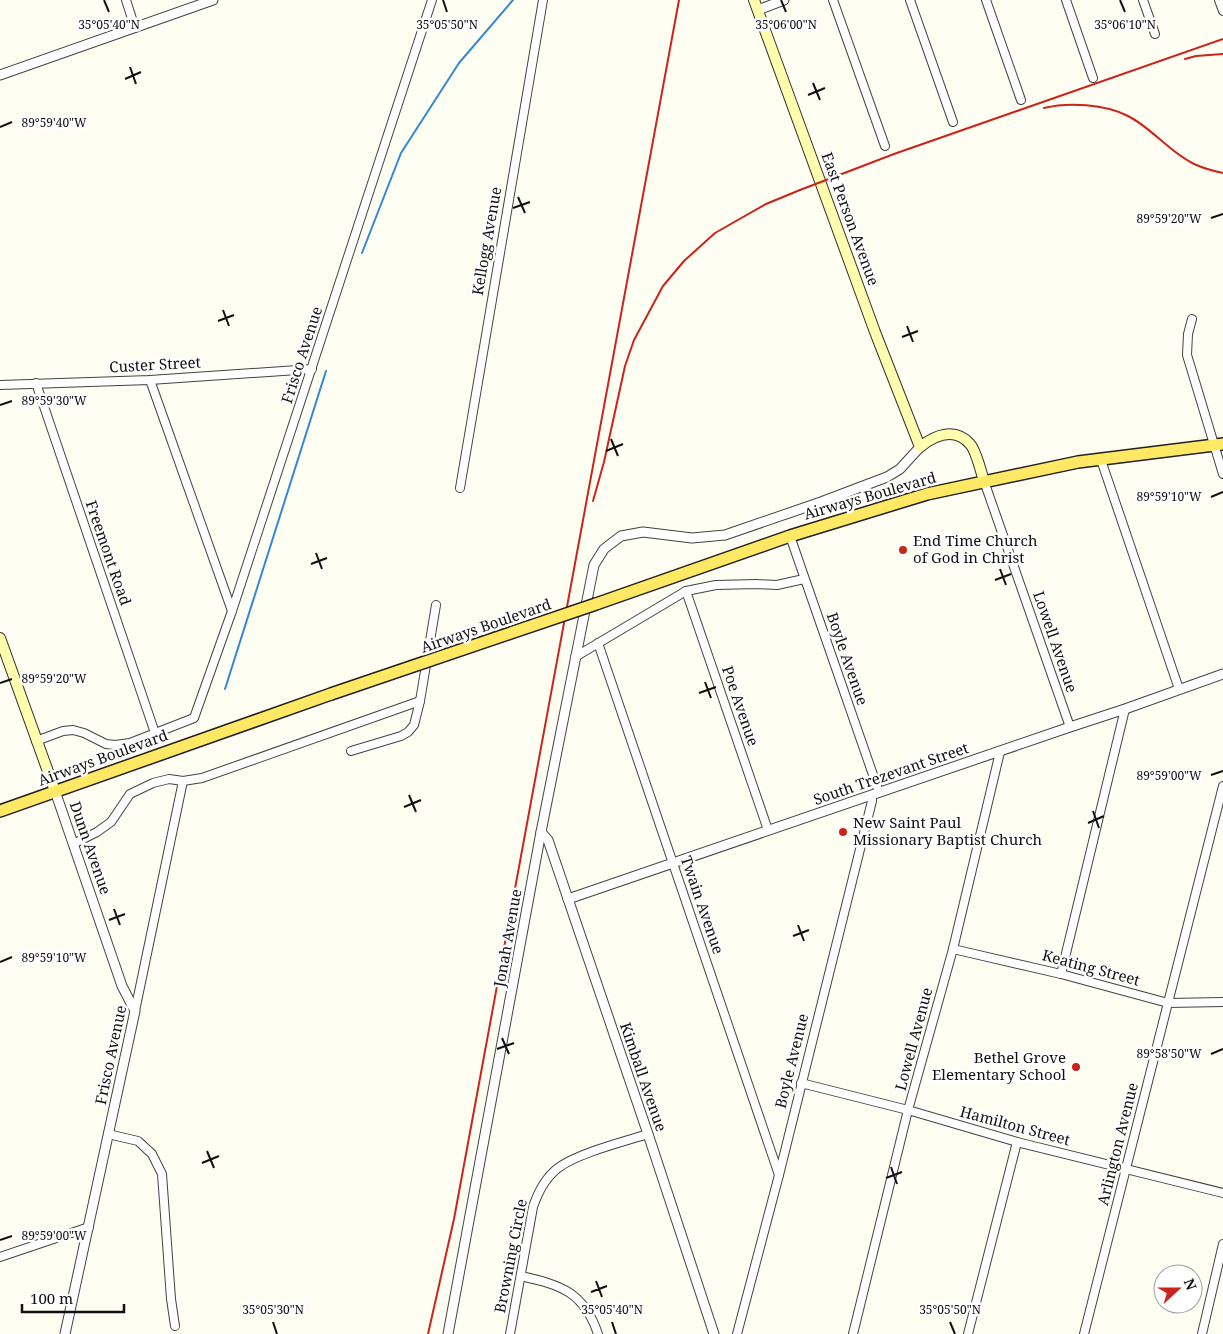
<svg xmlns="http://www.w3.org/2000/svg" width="1223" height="1334" font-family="'Noto Serif',serif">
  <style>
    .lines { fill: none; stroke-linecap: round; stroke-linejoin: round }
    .stream { stroke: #3487d8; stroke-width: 2 }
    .minor-casing { stroke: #434343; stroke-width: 10 }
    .tertiary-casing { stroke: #434343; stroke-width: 11 }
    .secondary-casing { stroke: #323232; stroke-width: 12 }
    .primary-casing { stroke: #212121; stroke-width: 14 }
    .minor { stroke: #fff; stroke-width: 8 }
    .tertiary { stroke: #fff; stroke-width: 9 }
    .secondary { stroke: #fffeae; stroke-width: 10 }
    .primary { stroke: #ffe863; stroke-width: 11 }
    .rail { stroke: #cc241c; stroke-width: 2 }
    .primary-bridge-casing { stroke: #212121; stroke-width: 14; stroke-linecap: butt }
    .primary-bridge { stroke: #ffe863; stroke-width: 11 }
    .ticks { fill: none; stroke: #101010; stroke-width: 2 }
    .poi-dot { fill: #cc241c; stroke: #fff; stroke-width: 2 }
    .labels { text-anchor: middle; stroke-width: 5; stroke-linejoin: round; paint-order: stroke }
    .street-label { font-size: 15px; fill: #101010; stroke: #fff }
    .poi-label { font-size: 15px; fill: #101010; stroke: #fff; text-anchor: start }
    .ticks-label { font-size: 12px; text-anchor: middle; fill: #101010; stroke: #fff; stroke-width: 5; stroke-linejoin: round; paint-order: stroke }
  </style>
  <rect width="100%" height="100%" fill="#fffef3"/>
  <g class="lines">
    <g class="stream">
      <path d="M 362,253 L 401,153 L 459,63 L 513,0"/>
      <path d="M 225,689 L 326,371"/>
    </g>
    <g class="minor-casing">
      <g id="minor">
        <path d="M 126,0 L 135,28"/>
        <path d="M 833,0 L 885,146"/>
        <path d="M 910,0 L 953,122"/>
        <path d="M 986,0 L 1021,100"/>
        <path d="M 1066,0 L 1093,78"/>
        <path d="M 1143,0 L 1155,34"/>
        <path d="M 1219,0 L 1223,11"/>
        <path d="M 1192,319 L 1188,334 L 1187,355 L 1223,474"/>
        <path d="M 150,380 L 232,611"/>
        <path d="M 36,383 L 155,733"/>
        <path d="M 0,385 L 150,380 L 312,369"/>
        <path d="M 1101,460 L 1179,689"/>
        <path d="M 984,481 L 1070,727"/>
        <path d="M 460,488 L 543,0"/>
        <path d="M 790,536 L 879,792"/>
        <path d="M 686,591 L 768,830"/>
        <path d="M 598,643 L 779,1175"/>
        <path d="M 575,657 L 686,591 L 716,585 L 756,584 L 777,585 L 804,579"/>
        <path d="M 36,741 L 63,731 L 73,730 L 84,733 L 106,744 L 115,745 L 130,743 L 194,718 L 232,611 L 432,0"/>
        <path d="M 351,751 L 401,736 L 408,732 L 414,725 L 420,701 L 436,605"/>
        <path d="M 73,844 L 97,832 L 111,822 L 130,794 L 153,783 L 169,779 L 183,781 L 202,778 L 420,701"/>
        <path d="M 953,949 L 1061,974 L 1168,1003 L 1223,1002"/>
        <path d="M 1061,974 L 1125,709"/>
        <path d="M 135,1011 L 183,781"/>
        <path d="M 801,1083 L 908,1110 L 1017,1142 L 1223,1193"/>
        <path d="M 108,1134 L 138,1141 L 152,1154 L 162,1174 L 171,1299 L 175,1326"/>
        <path d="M 0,1257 L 89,1227"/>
        <path d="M 521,1276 C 561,1285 584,1292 598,1334"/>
        <path d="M 510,1334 L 533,1207 C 538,1192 545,1178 558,1168 C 578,1153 623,1142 648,1134"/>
        <path d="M 737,1334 L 779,1175 L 872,801 L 872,795"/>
        <path d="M 853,1334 L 908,1110 L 953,949 L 1000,752"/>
        <path d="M 968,1334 L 1017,1142"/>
        <path d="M 1084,1334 L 1223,786"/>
        <path d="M 1202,1334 L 1223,1244"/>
      </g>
    </g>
    <g class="tertiary-casing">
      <g id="tertiary">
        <path d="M 758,10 L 784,0"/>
        <path d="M 0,75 L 213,0"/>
        <path d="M 55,791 L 122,986 L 135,1011 L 65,1334"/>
        <path d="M 541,832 L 548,840 L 648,1134 L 714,1334"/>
        <path d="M 568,899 L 1070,727 L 1125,709 L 1223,674"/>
        <path d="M 448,1334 L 541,832 L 594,565 L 604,549 L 621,536 L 643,532 L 692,538 L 725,535 L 821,502 L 887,477 L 900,469 L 920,447"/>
      </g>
    </g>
    <g class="secondary-casing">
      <g id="secondary">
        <path d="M 754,0 L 875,332 L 920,447 C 935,435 955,427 970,444 C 976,450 981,472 984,481"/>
        <path d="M 0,638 L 55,791"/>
      </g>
    </g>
    <g class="primary-casing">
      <g id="primary">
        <path d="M 596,604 L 790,536 L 927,494 L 1078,462 L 1223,444"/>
        <path d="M 0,811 L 331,694"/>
      </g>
    </g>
    <use href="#minor" class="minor"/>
    <use href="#tertiary" class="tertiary"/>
    <use href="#secondary" class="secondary"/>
    <use href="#primary" class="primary"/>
    <g class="rail">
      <path d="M 1185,59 L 1196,56 L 1223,54"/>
      <path d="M 1044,108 C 1068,102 1105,104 1128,116 C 1152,128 1169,152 1194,164 C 1203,168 1213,171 1223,173"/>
      <path d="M 593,501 L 604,462 L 625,366 L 634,340 L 663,286 L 684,261 L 715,233 L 766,204 L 800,190 L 894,154 L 1223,39"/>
      <path d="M 428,1334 L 454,1219 L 679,0"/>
    </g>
    <g class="primary-bridge-casing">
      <path id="primary-bridge" d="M 331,694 L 596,604"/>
    </g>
    <use href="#primary-bridge" class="primary-bridge"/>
  </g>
  <path class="ticks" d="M 104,0 L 109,12M 443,0 L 447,12M 781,0 L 786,12M 1120,0 L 1125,12M 130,67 L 136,84M 125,79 L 141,72M 813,83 L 820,100M 808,95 L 825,88M 0,127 L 12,122M 518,197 L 525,213M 513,208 L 530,202M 1211,218 L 1223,214M 223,310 L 229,326M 218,321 L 234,315M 907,326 L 913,342M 902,337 L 918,331M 0,405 L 12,401M 611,439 L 618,456M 606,451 L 623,444M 1211,497 L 1223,492M 316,553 L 322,569M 311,564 L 327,558M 1000,569 L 1006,585M 995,580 L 1011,574M 705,682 L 711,698M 0,683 L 12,679M 699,693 L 716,687M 1211,775 L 1223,771M 409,795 L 416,812M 404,807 L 421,800M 1093,811 L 1099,828M 1088,823 L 1104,816M 114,909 L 120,925M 109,920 L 125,914M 798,925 L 804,941M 793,936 L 809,930M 0,962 L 12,957M 502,1038 L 509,1054M 497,1049 L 514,1043M 1211,1054 L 1223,1049M 207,1151 L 214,1168M 202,1163 L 219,1156M 891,1167 L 897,1184M 886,1178 L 902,1172M 0,1240 L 12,1236M 596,1281 L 602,1297M 591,1292 L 607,1286M 273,1322 L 277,1334M 612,1322 L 616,1334M 950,1322 L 955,1334"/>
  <g class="poi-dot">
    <circle cx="903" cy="550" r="5"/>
    <circle cx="843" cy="832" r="5"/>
    <circle cx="1076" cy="1067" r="5"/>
  </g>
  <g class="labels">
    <g class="street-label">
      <text transform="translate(850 219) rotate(70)" y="5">East Person Avenue</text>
      <text transform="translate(487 241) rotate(-80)" y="5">Kellogg Avenue</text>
      <text transform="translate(302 355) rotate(-72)" y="5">Frisco Avenue</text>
      <text transform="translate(155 365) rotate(-3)" y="5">Custer Street</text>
      <text transform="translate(870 496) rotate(-16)" y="5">Airways Boulevard</text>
      <text transform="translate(108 553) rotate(71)" y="5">Freemont Road</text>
      <text transform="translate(486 626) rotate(-19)" y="5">Airways Boulevard</text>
      <text transform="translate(1055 642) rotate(71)" y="5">Lowell Avenue</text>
      <text transform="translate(847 659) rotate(71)" y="5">Boyle Avenue</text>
      <text transform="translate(740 706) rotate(71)" y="5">Poe Avenue</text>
      <text transform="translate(103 758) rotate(-20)" y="5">Airways Boulevard</text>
      <text transform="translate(891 774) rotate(-19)" y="5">South Trezevant Street</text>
      <text transform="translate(90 848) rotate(71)" y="5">Dunn Avenue</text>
      <text transform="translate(702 905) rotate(71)" y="5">Twain Avenue</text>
      <text transform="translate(508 938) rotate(-80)" y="5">Jonah Avenue</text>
      <text transform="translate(1091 968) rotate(15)" y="5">Keating Street</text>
      <text transform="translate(914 1039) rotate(-75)" y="5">Lowell Avenue</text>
      <text transform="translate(111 1055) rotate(-78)" y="5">Frisco Avenue</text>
      <text transform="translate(792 1061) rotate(-76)" y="5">Boyle Avenue</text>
      <text transform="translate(643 1077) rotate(71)" y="5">Kimball Avenue</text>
      <text transform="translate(1015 1126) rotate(15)" y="5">Hamilton Street</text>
      <text transform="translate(1118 1144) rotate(-76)" y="5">Arlington Avenue</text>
      <text transform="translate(511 1256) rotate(-79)" y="5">Browning Circle</text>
    </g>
    <g class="poi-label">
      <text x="913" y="546">End Time Church<tspan x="913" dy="17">of God in Christ</tspan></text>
      <text x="853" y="828">New Saint Paul<tspan x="853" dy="17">Missionary Baptist Church</tspan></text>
      <text x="1066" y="1063" text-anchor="end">Bethel Grove<tspan x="1066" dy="17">Elementary School</tspan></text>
    </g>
  </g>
  <g class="ticks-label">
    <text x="109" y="29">35°05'40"N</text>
    <text x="447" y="29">35°05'50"N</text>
    <text x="1125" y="29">35°06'10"N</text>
    <text x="786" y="29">35°06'00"N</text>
    <text x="54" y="127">89°59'40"W</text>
    <text x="1169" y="223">89°59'20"W</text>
    <text x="54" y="405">89°59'30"W</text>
    <text x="1169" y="501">89°59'10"W</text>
    <text x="54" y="683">89°59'20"W</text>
    <text x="1169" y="780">89°59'00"W</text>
    <text x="54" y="962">89°59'10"W</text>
    <text x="1169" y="1058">89°58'50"W</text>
    <text x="54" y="1240">89°59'00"W</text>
    <text x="273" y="1314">35°05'30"N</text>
    <text x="612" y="1314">35°05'40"N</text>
    <text x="950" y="1314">35°05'50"N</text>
  </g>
  <g transform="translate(1178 1289) rotate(69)"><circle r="24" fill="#ffffff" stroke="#9f9f9f"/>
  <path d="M0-4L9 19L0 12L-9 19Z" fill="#cc241c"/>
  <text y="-8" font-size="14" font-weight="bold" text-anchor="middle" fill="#101010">N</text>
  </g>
  <path d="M22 1304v8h102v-8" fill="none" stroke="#101010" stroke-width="2.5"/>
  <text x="30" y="1304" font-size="15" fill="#101010" stroke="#ffffff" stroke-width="4" paint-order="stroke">100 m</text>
</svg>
